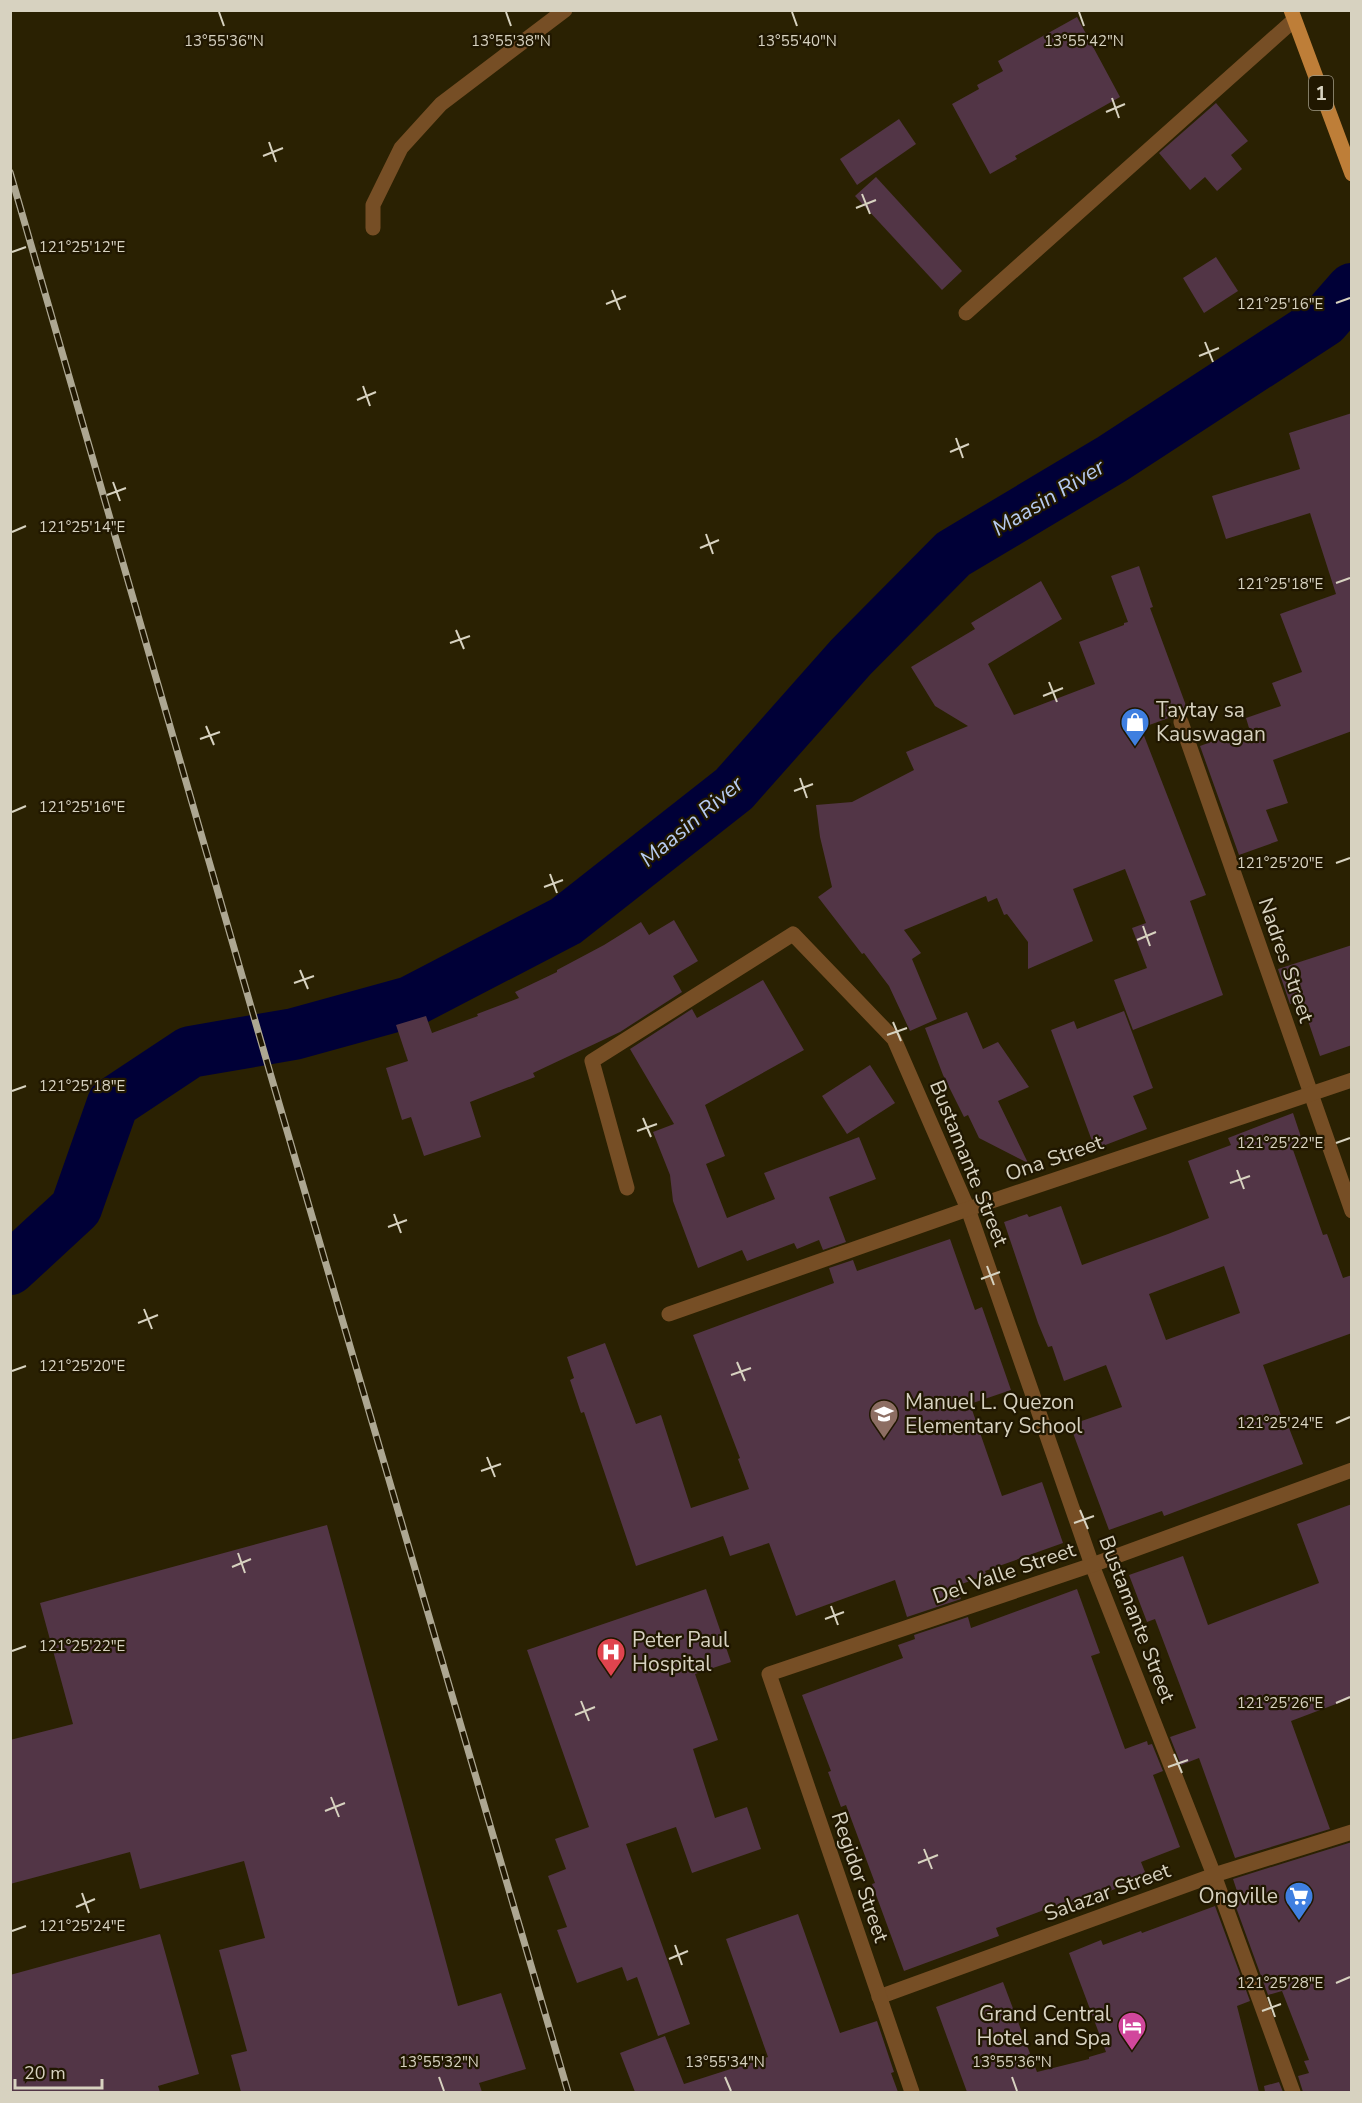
<svg xmlns="http://www.w3.org/2000/svg" width="1362" height="2103" font-family="'Nunito Sans',sans-serif">
  <style>
    .lines { fill: none; stroke-linecap: round; stroke-linejoin: round }
    .river { stroke: #000037; stroke-width: 52 }
    .building { fill: #523546; fill-rule: evenodd }
    .minor { stroke: #764e25; stroke-width: 15 }
    .major { stroke: #be7e38; stroke-width: 15 }
    .rail-casing { stroke: #ada792; stroke-width: 7 }
    .rail { stroke: #201700; stroke-width: 4.5; stroke-dasharray: 14; stroke-linecap: butt }
    .ticks { fill: none; stroke: #d7d2c0; stroke-width: 2 }
    .labels { text-anchor: middle; stroke-width: 4.5; stroke-linejoin: round; paint-order: stroke }
    .shield { fill: #201700; stroke: #a09a86; stroke-width: 1.5 }
    .shield-label { font-size: 20px; font-weight: bold; fill: #d7d2c0 }
    .poi-label { font-size: 21px; fill: #d7d2c0; stroke: #201700; text-anchor: start }
    .street-label { font-size: 21px; fill: #d7d2c0; stroke: #201700 }
    .water-label { font-size: 22px; font-style: italic; fill: #b7cbf0; stroke: #201700 }
    .ticks-label { font-size: 15px; text-anchor: middle; fill: #d7d2c0; stroke: #201700; stroke-width: 4.5; stroke-linejoin: round; paint-order: stroke }
  </style>
  <rect width="100%" height="100%" fill="#2a2102"/>
  <g class="lines">
    <path class="river" d="M 10,1269 L 76,1208 L 113,1103 L 190,1052 L 294,1034 L 410,1002 L 566,921 L 734,789 L 851,657 L 953,554 L 1112,459 L 1324,321 L 1352,289"/>
  </g>
  <g class="building">
    <path d="M 1077,17 L 1120,97 L 1015,156 L 1017,159 L 990,174 L 952,104 L 979,89 L 977,85 L 1003,71 L 998,61 Z"/>
    <path d="M 1216,103 L 1248,141 L 1231,155 L 1242,169 L 1217,191 L 1205,177 L 1190,190 L 1159,153 Z"/>
    <path d="M 899,119 L 916,144 L 857,185 L 840,159 Z"/>
    <path d="M 876,177 L 962,271 L 942,290 L 855,196 Z"/>
    <path d="M 1216,257 L 1238,291 L 1204,313 L 1183,278 Z"/>
    <path d="M 1352,413 L 1352,731 L 1273,760 L 1288,803 L 1266,810 L 1278,841 L 1239,855 L 1200,746 L 1249,728 L 1246,718 L 1281,706 L 1272,683 L 1302,672 L 1280,614 L 1336,594 L 1310,513 L 1226,539 L 1212,496 L 1300,469 L 1289,433 Z"/>
    <path d="M 1139,566 L 1153,607 L 1150,608 L 1188,711 L 1141,728 L 1206,895 L 1190,901 L 1223,995 L 1133,1030 L 1114,980 L 1147,968 L 1132,928 L 1146,923 L 1125,869 L 1073,889 L 1093,941 L 1028,969 L 1028,942 L 1007,914 L 1004,915 L 997,898 L 988,902 L 986,896 L 904,930 L 921,953 L 912,959 L 937,1019 L 910,1031 L 889,986 L 864,953 L 862,954 L 818,897 L 832,887 L 820,837 L 816,805 L 852,802 L 914,770 L 906,752 L 968,726 L 935,706 L 911,667 L 975,629 L 971,623 L 1041,581 L 1062,619 L 988,664 L 1014,715 L 1095,684 L 1079,642 L 1124,625 L 1124,623 L 1128,622 L 1111,576 Z"/>
    <path d="M 674,920 L 698,961 L 673,976 L 682,992 L 620,1032 L 533,1073 L 535,1077 L 470,1102 L 481,1137 L 424,1156 L 411,1117 L 402,1120 L 386,1068 L 408,1061 L 396,1025 L 426,1016 L 432,1033 L 478,1016 L 477,1014 L 519,998 L 515,992 L 557,972 L 557,970 L 604,945 L 641,922 L 649,935 Z"/>
    <path d="M 1352,945 L 1352,1045 L 1320,1056 L 1301,1000 L 1290,1004 L 1278,969 Z"/>
    <path d="M 763,980 L 804,1050 L 705,1105 L 725,1156 L 706,1164 L 727,1218 L 775,1199 L 764,1173 L 859,1137 L 876,1179 L 829,1197 L 846,1242 L 823,1250 L 819,1240 L 797,1249 L 794,1243 L 747,1261 L 742,1250 L 698,1268 L 673,1201 L 670,1175 L 653,1132 L 674,1124 L 630,1049 L 692,1009 L 697,1018 Z"/>
    <path d="M 1124,1011 L 1153,1088 L 1133,1096 L 1147,1129 L 1095,1149 L 1051,1030 L 1074,1021 L 1077,1029 Z"/>
    <path d="M 967,1012 L 983,1049 L 998,1042 L 1029,1087 L 998,1101 L 1028,1163 L 979,1138 L 968,1115 L 964,1117 L 943,1075 L 925,1028 Z"/>
    <path d="M 870,1065 L 895,1103 L 847,1134 L 822,1096 Z"/>
    <path d="M 1293,1113 L 1303,1143 L 1292,1147 L 1323,1235 L 1327,1234 L 1343,1278 L 1352,1275 L 1352,1333 L 1263,1365 L 1286,1429 L 1289,1428 L 1303,1464 L 1164,1516 L 1162,1511 L 1109,1530 L 1070,1425 L 1122,1407 L 1106,1365 L 1064,1381 L 1052,1346 L 1048,1347 L 1038,1323 L 1004,1222 L 1027,1214 L 1029,1217 L 1061,1206 L 1082,1265 L 1168,1234 L 1209,1218 L 1188,1161 L 1231,1145 L 1228,1138 ZM 1224,1266 L 1240,1313 L 1166,1340 L 1149,1294 Z"/>
    <path d="M 950,1239 L 975,1310 L 982,1307 L 1011,1390 L 970,1404 L 1002,1496 L 1042,1482 L 1063,1543 L 985,1571 L 987,1575 L 956,1586 L 961,1599 L 907,1617 L 895,1580 L 796,1616 L 769,1543 L 730,1556 L 723,1536 L 636,1566 L 584,1412 L 581,1413 L 570,1380 L 574,1378 L 567,1357 L 605,1343 L 636,1424 L 661,1415 L 691,1508 L 749,1489 L 738,1459 L 740,1458 L 693,1335 L 834,1283 L 829,1268 L 853,1260 L 857,1271 Z"/>
    <path d="M 1352,1504 L 1352,1698 L 1291,1721 L 1330,1829 L 1235,1858 L 1199,1758 L 1181,1765 L 1170,1737 L 1196,1728 L 1155,1619 L 1147,1622 L 1129,1575 L 1183,1556 L 1208,1625 L 1319,1583 L 1297,1524 Z"/>
    <path d="M 327,1525 L 458,2006 L 501,1993 L 526,2069 L 479,2083 L 482,2092 L 241,2092 L 231,2055 L 247,2051 L 219,1950 L 265,1938 L 244,1861 L 140,1889 L 130,1852 L 10,1884 L 10,1740 L 73,1724 L 40,1603 Z"/>
    <path d="M 706,1589 L 731,1662 L 695,1674 L 718,1740 L 693,1749 L 715,1818 L 747,1807 L 761,1849 L 692,1873 L 676,1827 L 626,1844 L 690,2024 L 658,2036 L 637,1977 L 627,1981 L 622,1967 L 577,1983 L 557,1930 L 567,1927 L 548,1876 L 566,1869 L 555,1839 L 589,1827 L 527,1650 Z"/>
    <path d="M 1077,1589 L 1100,1653 L 1091,1656 L 1125,1749 L 1147,1741 L 1148,1745 L 1152,1744 L 1163,1771 L 1153,1775 L 1180,1847 L 1141,1862 L 1147,1877 L 1070,1906 L 1068,1901 L 996,1928 L 999,1936 L 904,1971 L 872,1884 L 875,1883 L 846,1805 L 841,1807 L 828,1772 L 831,1771 L 802,1695 L 903,1658 L 898,1645 L 915,1639 L 914,1635 L 968,1617 L 971,1628 Z"/>
    <path d="M 1352,1842 L 1352,2092 L 1303,2092 L 1298,2076 L 1309,2073 L 1304,2061 L 1309,2060 L 1282,1991 L 1268,1995 L 1233,1899 L 1239,1897 L 1233,1879 Z"/>
    <path d="M 1215,1906 L 1250,2001 L 1237,2006 L 1259,2092 L 967,2092 L 936,2007 L 1003,1982 L 1037,2072 L 1089,2059 L 1089,2057 L 1106,2052 L 1069,1953 L 1101,1940 L 1103,1945 L 1141,1931 L 1142,1933 Z"/>
    <path d="M 798,1914 L 840,2033 L 877,2021 L 894,2072 L 891,2073 L 898,2092 L 635,2092 L 620,2053 L 665,2036 L 684,2084 L 768,2057 L 726,1939 Z"/>
    <path d="M 160,1934 L 199,2074 L 158,2086 L 160,2092 L 10,2092 L 10,1975 Z"/>
    <path d="M 1279,2082 L 1283,2092 L 1265,2092 L 1264,2086 Z"/>
  </g>
  <g class="lines">
    <g class="minor">
      <path d="M 373,228 L 373,205 L 401,148 L 441,104 L 565,10"/>
      <path d="M 966,313 L 1294,20"/>
      <path d="M 1181,722 L 1352,1211"/>
      <path d="M 627,1188 L 592,1061 L 793,934 L 894,1039 L 968,1209 L 1092,1565 L 1214,1875 L 1293,2092"/>
      <path d="M 669,1314 L 968,1209 L 1352,1080"/>
      <path d="M 879,1997 L 1214,1875 L 1352,1832"/>
      <path d="M 912,2092 L 769,1674 L 1092,1565 L 1352,1470"/>
    </g>
    <path class="major" d="M 1291,10 L 1352,174"/>
    <g class="rail-casing">
      <path id="rail" d="M 10,172 L 271,1076 L 568,2092"/>
    </g>
    <use href="#rail" class="rail"/>
  </g>
  <path class="ticks" d="M 219,12 L 224,26M 506,12 L 511,26M 792,12 L 797,26M 1079,12 L 1084,26M 1112,98 L 1119,118M 1106,112 L 1125,104M 269,142 L 276,162M 263,156 L 283,148M 862,194 L 870,214M 856,208 L 876,200M 12,252 L 26,247M 612,290 L 620,310M 1336,303 L 1350,298M 606,304 L 626,296M 1205,342 L 1213,362M 1199,356 L 1219,348M 363,386 L 370,406M 357,400 L 376,392M 956,438 L 963,458M 950,452 L 969,444M 113,482 L 120,501M 107,495 L 126,488M 12,532 L 26,526M 706,534 L 713,554M 700,548 L 719,540M 1336,583 L 1350,578M 456,630 L 464,649M 450,643 L 470,636M 1049,682 L 1057,702M 1043,696 L 1063,688M 206,726 L 214,745M 200,739 L 220,732M 800,778 L 807,798M 794,791 L 813,784M 12,812 L 26,806M 1336,863 L 1350,858M 550,874 L 557,893M 544,887 L 563,880M 1143,926 L 1150,946M 1137,940 L 1156,932M 300,970 L 308,989M 294,983 L 314,976M 893,1022 L 901,1041M 887,1035 L 907,1028M 12,1091 L 26,1086M 643,1118 L 651,1137M 637,1131 L 657,1124M 1336,1143 L 1350,1138M 1237,1170 L 1244,1189M 1230,1183 L 1250,1176M 394,1214 L 401,1233M 388,1227 L 407,1220M 987,1266 L 994,1285M 981,1279 L 1000,1272M 144,1309 L 152,1329M 138,1323 L 158,1315M 737,1362 L 745,1381M 12,1371 L 26,1366M 731,1375 L 751,1368M 1336,1423 L 1350,1417M 487,1457 L 495,1477M 481,1471 L 501,1464M 1080,1510 L 1088,1529M 1074,1523 L 1094,1516M 238,1553 L 245,1573M 232,1567 L 251,1559M 831,1606 L 838,1625M 825,1619 L 844,1612M 12,1651 L 26,1646M 581,1701 L 589,1721M 1336,1703 L 1350,1697M 575,1715 L 595,1707M 1174,1754 L 1182,1773M 1168,1767 L 1188,1760M 331,1797 L 339,1817M 325,1811 L 345,1803M 924,1849 L 932,1869M 918,1863 L 938,1855M 82,1893 L 89,1913M 76,1907 L 95,1899M 12,1931 L 26,1926M 675,1945 L 682,1965M 669,1959 L 688,1951M 1336,1983 L 1350,1977M 1268,1997 L 1275,2017M 1262,2011 L 1281,2004M 439,2077 L 444,2091M 725,2077 L 731,2091M 1012,2077 L 1017,2091"/>
  <defs>
    <g id="shop-pin" transform="scale(1.5)"><path d="M0 17L-7.5 6A9.5 9.5 0 1 1 7.5 6Z" fill="#3f7fe0" stroke="#201700"/><path d="M-5-2.5h2.3a2.7 3.5 0 0 1 5.4 0H5L5.5 6h-11ZM-1.5-2.5h3a1.5 2.3 0 0 0-3 0Z" fill="#fff"/></g>
    <g id="school-pin" transform="scale(1.5)"><path d="M0 17L-7.5 6A9.5 9.5 0 1 1 7.5 6Z" fill="#8d6e63" stroke="#201700"/><path d="M0-5L7-2L0 1L-7-2ZM-4 1L0 2.5L4 1V4Q0 6-4 4Z" fill="#fff"/></g>
    <g id="hospital-pin" transform="scale(1.5)"><path d="M0 17L-7.5 6A9.5 9.5 0 1 1 7.5 6Z" fill="#e0444e" stroke="#201700"/><path d="M-5-5h3v3.5h4V-5h3V5h-3V1.5h-4V5h-3Z" fill="#fff"/></g>
    <g id="supermarket-pin" transform="scale(1.5)"><path d="M0 17L-7.5 6A9.5 9.5 0 1 1 7.5 6Z" fill="#3f7fe0" stroke="#201700"/><path d="M-6-5.5h2.5l.6 2H6L4.5 2H-2.5L-4.4-4H-6ZM-1.5 3.2a1.3 1.3 0 1 0 .1 0ZM3 3.2a1.3 1.3 0 1 0 .1 0Z" fill="#fff"/></g>
    <g id="hotel-pin" transform="scale(1.5)"><path d="M0 17L-7.5 6A9.5 9.5 0 1 1 7.5 6Z" fill="#d1479c" stroke="#201700"/><path d="M-6-4.5h1.5V1H6V5H4.5V3h-9V5H-6ZM-4 0a1.8 1.8 0 1 1 3.6 0ZM.5 0V-2.5h3Q6-2.5 6 0Z" fill="#fff"/></g>
  </defs>
  <g fill-rule="evenodd">
    <use href="#shop-pin" x="1135" y="722"/>
    <use href="#school-pin" x="884" y="1414"/>
    <use href="#hospital-pin" x="611" y="1652"/>
    <use href="#supermarket-pin" x="1299" y="1896"/>
    <use href="#hotel-pin" x="1132" y="2026"/>
  </g>
  <g class="labels">
    <rect class="shield" x="1309" y="76" width="24" height="34" rx="4.5"/>
    <g class="shield-label">
      <text x="1321" y="100">1</text>
    </g>
    <g class="poi-label">
      <text x="1156" y="717">Taytay sa<tspan x="1156" dy="24">Kauswagan</tspan></text>
      <text x="905" y="1409">Manuel L. Quezon<tspan x="905" dy="24">Elementary School</tspan></text>
      <text x="632" y="1647">Peter Paul<tspan x="632" dy="24">Hospital</tspan></text>
      <text x="1278" y="1903" text-anchor="end">Ongville</text>
      <text x="1111" y="2021" text-anchor="end">Grand Central<tspan x="1111" dy="24">Hotel and Spa</tspan></text>
    </g>
    <g class="street-label">
      <text transform="translate(1286 960) rotate(71)" y="7">Nadres Street</text>
      <text transform="translate(1054 1158) rotate(-19)" y="7">Ona Street</text>
      <text transform="translate(969 1163) rotate(68)" y="7">Bustamante Street</text>
      <text transform="translate(1004 1573) rotate(-19)" y="7">Del Valle Street</text>
      <text transform="translate(1137 1619) rotate(69)" y="7">Bustamante Street</text>
      <text transform="translate(860 1877) rotate(71)" y="7">Regidor Street</text>
      <text transform="translate(1107 1892) rotate(-20)" y="7">Salazar Street</text>
    </g>
    <g class="water-label">
      <text transform="translate(1048 497) rotate(-31)" y="8">Maasin River</text>
      <text transform="translate(691 821) rotate(-40)" y="8">Maasin River</text>
    </g>
  </g>
  <g class="ticks-label">
    <text x="224" y="46">13°55'36"N</text>
    <text x="511" y="46">13°55'38"N</text>
    <text x="797" y="46">13°55'40"N</text>
    <text x="1084" y="46">13°55'42"N</text>
    <text x="82" y="252">121°25'12"E</text>
    <text x="1280" y="309">121°25'16"E</text>
    <text x="82" y="532">121°25'14"E</text>
    <text x="1280" y="589">121°25'18"E</text>
    <text x="82" y="812">121°25'16"E</text>
    <text x="1280" y="868">121°25'20"E</text>
    <text x="82" y="1091">121°25'18"E</text>
    <text x="1280" y="1148">121°25'22"E</text>
    <text x="82" y="1371">121°25'20"E</text>
    <text x="1280" y="1428">121°25'24"E</text>
    <text x="82" y="1651">121°25'22"E</text>
    <text x="1280" y="1708">121°25'26"E</text>
    <text x="82" y="1931">121°25'24"E</text>
    <text x="1280" y="1988">121°25'28"E</text>
    <text x="439" y="2067">13°55'32"N</text>
    <text x="725" y="2067">13°55'34"N</text>
    <text x="1012" y="2067">13°55'36"N</text>
  </g>
  <rect width="1362" height="2103" fill="none" stroke="#d7d2c0" stroke-width="24"/>
  <path d="M15 2079v9h87v-9" fill="none" stroke="#d7d2c0" stroke-width="3"/>
  <text x="24" y="2079" font-size="18" fill="#d7d2c0" stroke="#201700" stroke-width="4.5" paint-order="stroke">20 m</text>
</svg>
